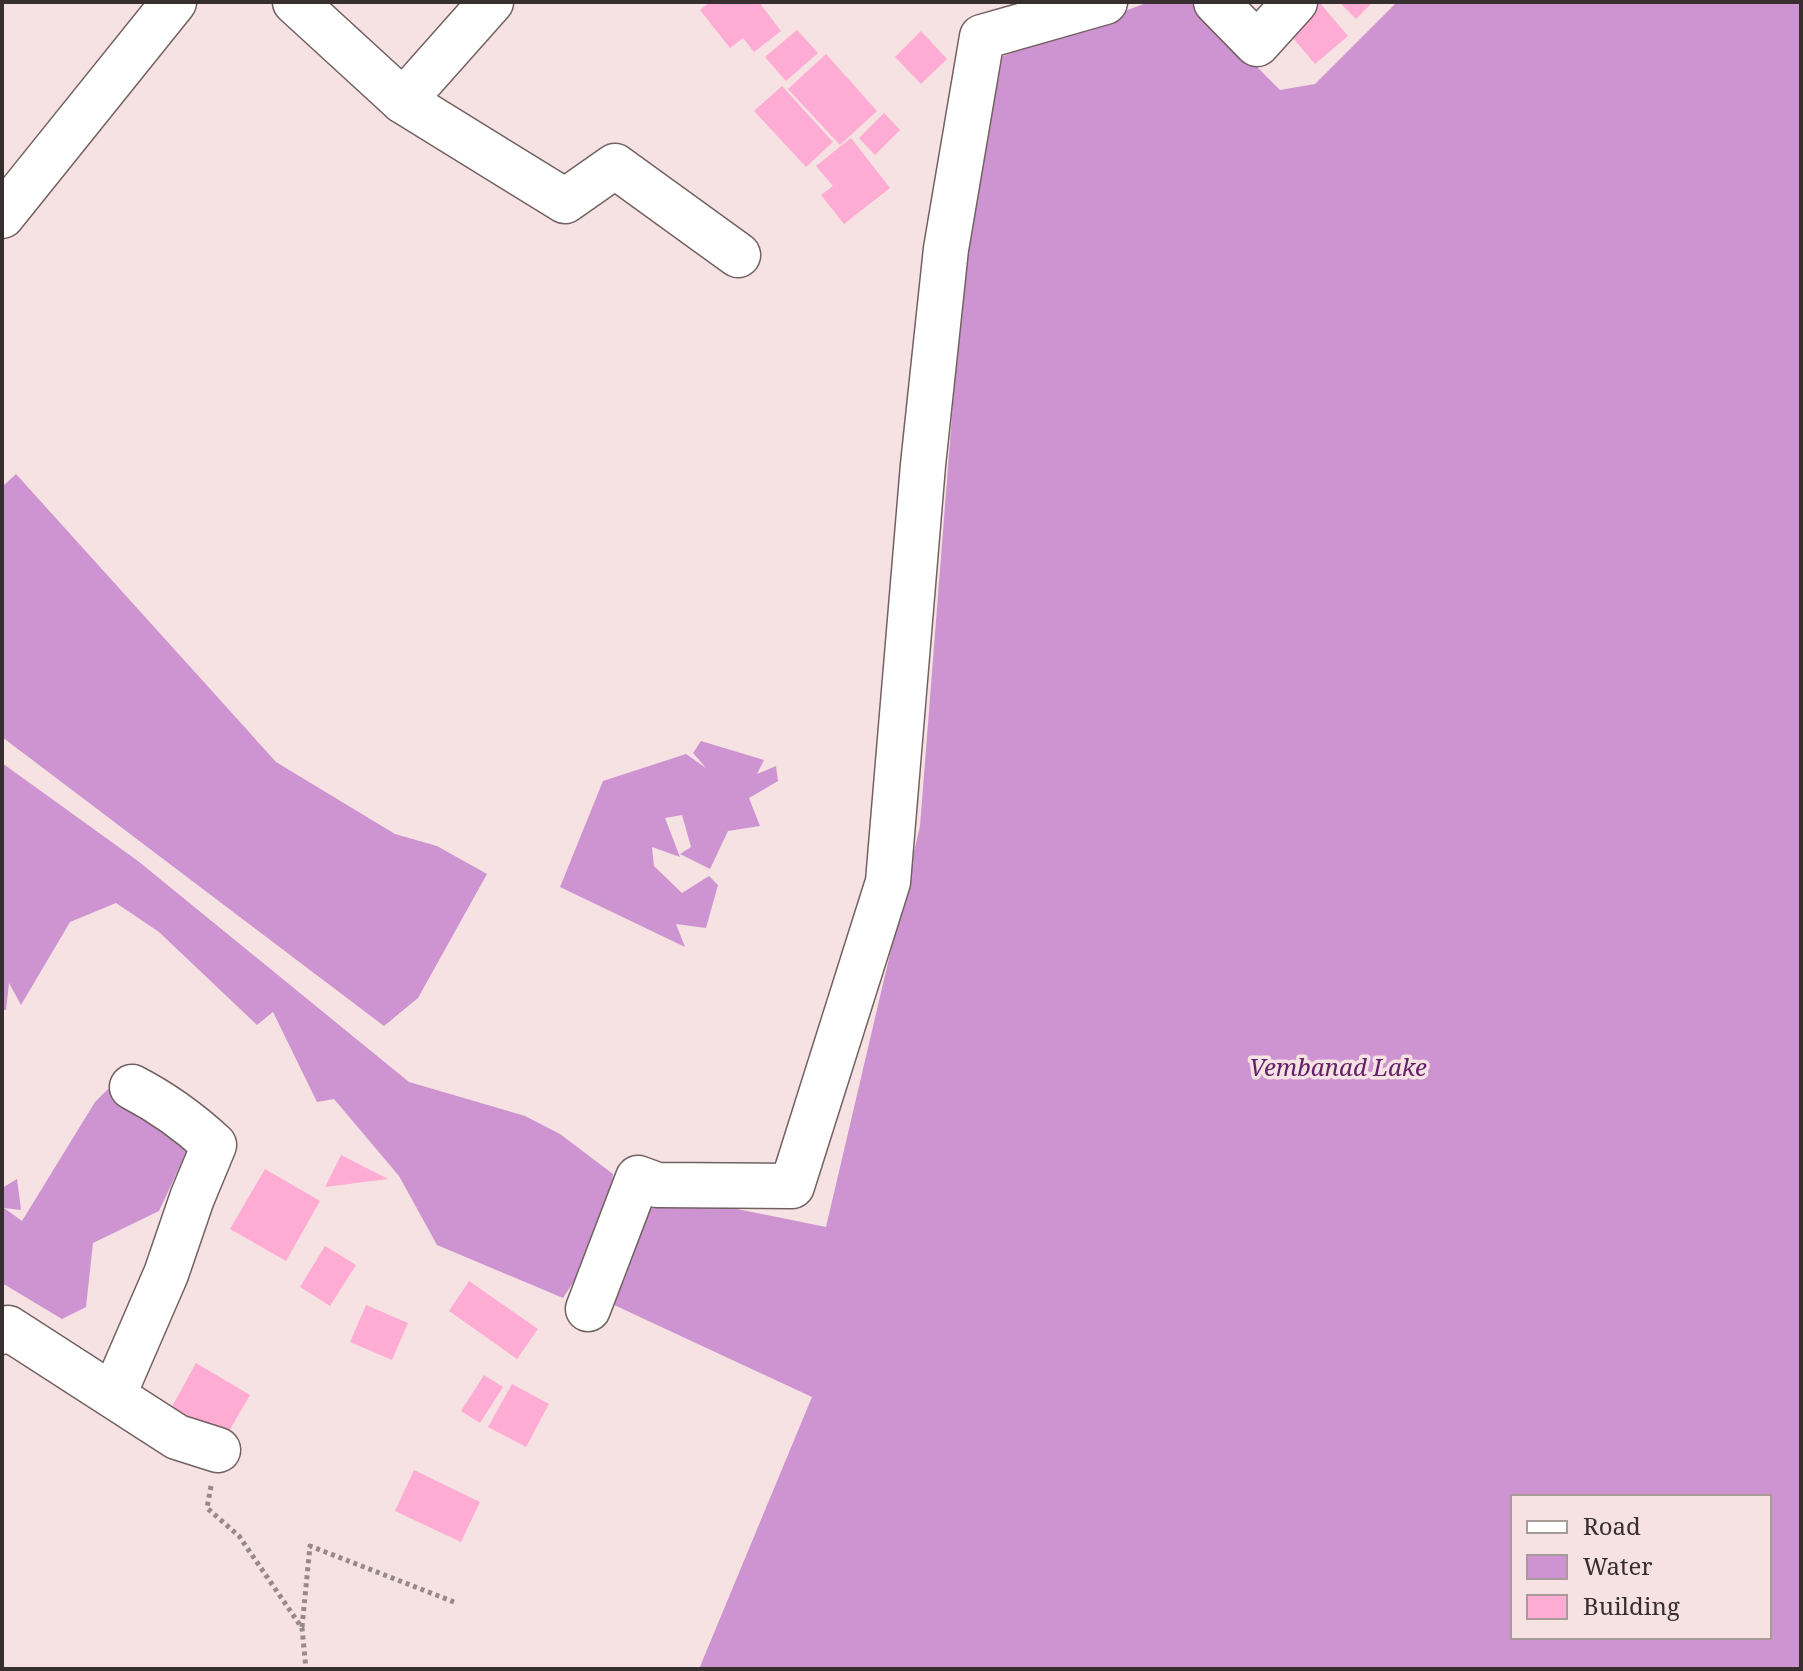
<svg xmlns="http://www.w3.org/2000/svg" width="1803" height="1671" font-family="'Noto Serif',serif">
  <style>
    .water { fill: #cd94d1; fill-rule: evenodd }
    .building { fill: #feacd3 }
    .lines { fill: none; stroke-linecap: round; stroke-linejoin: round }
    .minor-casing { stroke: #736162; stroke-width: 47 }
    .major-casing { stroke: #736162; stroke-width: 47 }
    .path { stroke: #97898a; stroke-width: 5; stroke-dasharray: 4 4; stroke-linecap: butt }
    .minor { stroke: #fff; stroke-width: 44 }
    .major { stroke: #fff; stroke-width: 44 }
    .labels { text-anchor: middle; stroke-width: 7; stroke-linejoin: round; paint-order: stroke }
    .water-label { font-size: 24px; font-style: italic; fill: #64206a; stroke: #f6e2e2 }
  </style>
  <rect width="100%" height="100%" fill="#f6e2e2"/>
  <g class="water">
    <path d="M 1149,2 L 1193,2 L 1280,90 L 1315,84 L 1397,2 L 1801,2 L 1801,1669 L 699,1669 L 812,1397 L 612,1304 L 653,1192 L 826,1227 L 920,826 L 961,300 L 992,60 ZM 1513,1497 L 1769,1497 L 1769,1637 L 1513,1637 Z"/>
    <path d="M 16,474 L 276,762 L 395,834 L 437,846 L 487,874 L 418,998 L 384,1026 L 2,737 L 2,487 Z"/>
    <path d="M 701,741 L 764,760 L 757,774 L 776,766 L 778,781 L 749,798 L 760,826 L 728,831 L 710,869 L 680,854 L 691,847 L 682,815 L 665,818 L 680,857 L 652,847 L 654,866 L 682,893 L 709,876 L 718,885 L 706,928 L 676,924 L 685,947 L 560,887 L 603,781 L 686,754 L 706,768 L 693,753 Z"/>
    <path d="M 2,763 L 138,861 L 409,1082 L 525,1116 L 560,1134 L 613,1174 L 609,1208 L 598,1244 L 563,1298 L 437,1245 L 399,1176 L 334,1099 L 317,1102 L 273,1012 L 257,1025 L 159,932 L 116,903 L 70,922 L 21,1005 L 9,983 L 6,1010 L 2,1010 Z"/>
    <path d="M 110,1087 L 195,1134 L 159,1211 L 93,1243 L 86,1307 L 62,1319 L 2,1283 L 2,1188 L 17,1179 L 21,1210 L 4,1208 L 22,1221 L 95,1102 Z"/>
  </g>
  <g class="building">
    <path d="M 710,2 L 765,2 L 761,5 L 781,31 L 754,52 L 743,38 L 730,48 L 700,10 Z"/>
    <path d="M 1339,2 L 1373,2 L 1356,19 Z"/>
    <path d="M 1320,3 L 1348,36 L 1315,64 L 1287,31 Z"/>
    <path d="M 797,30 L 818,53 L 786,81 L 765,57 Z"/>
    <path d="M 921,31 L 947,59 L 921,84 L 895,57 Z"/>
    <path d="M 826,54 L 877,111 L 840,145 L 788,89 Z"/>
    <path d="M 782,86 L 833,142 L 806,167 L 754,111 Z"/>
    <path d="M 884,113 L 900,130 L 875,155 L 859,138 Z"/>
    <path d="M 851,138 L 890,188 L 844,224 L 821,195 L 833,186 L 816,166 Z"/>
    <path d="M 341,1155 L 388,1179 L 325,1187 Z"/>
    <path d="M 265,1169 L 320,1201 L 286,1261 L 230,1229 Z"/>
    <path d="M 325,1246 L 356,1265 L 330,1306 L 300,1287 Z"/>
    <path d="M 469,1281 L 538,1329 L 517,1359 L 449,1311 Z"/>
    <path d="M 366,1305 L 408,1323 L 392,1360 L 350,1342 Z"/>
    <path d="M 196,1363 L 250,1395 L 222,1443 L 169,1412 Z"/>
    <path d="M 484,1375 L 503,1387 L 480,1423 L 461,1411 Z"/>
    <path d="M 512,1384 L 549,1404 L 526,1447 L 488,1427 Z"/>
    <path d="M 414,1470 L 480,1502 L 461,1542 L 395,1511 Z"/>
  </g>
  <g class="lines">
    <g class="minor-casing">
      <g id="minor">
        <path d="M 295,2 L 403,101 L 565,201 L 615,166 L 738,255"/>
        <path d="M 1216,2 L 1257,44 L 1295,2"/>
        <path d="M 403,101 L 491,2"/>
        <path d="M 588,1309 L 638,1178 L 657,1185 L 792,1186 L 888,882 L 923,465 L 946,249 L 982,37 L 1105,2"/>
        <path d="M 2,1332 L 8,1328 L 177,1437 L 218,1450"/>
        <path d="M 114,1394 L 166,1274 L 192,1198 L 214,1145 C 188,1121 163,1103 132,1087"/>
      </g>
    </g>
    <g class="major-casing">
      <path id="major" d="M 2,216 L 174,2"/>
    </g>
    <g class="path">
      <path d="M 211,1486 L 207,1508 L 239,1536 L 302,1628 L 306,1669"/>
      <path d="M 302,1627 L 310,1546 L 454,1602"/>
    </g>
    <use href="#minor" class="minor"/>
    <use href="#major" class="major"/>
  </g>
  <g class="labels">
    <g class="water-label">
      <text x="1338" y="1076">Vembanad Lake</text>
    </g>
  </g>
  <rect width="1803" height="1671" fill="none" stroke="#362e2f" stroke-width="8"/>
  <rect x="1511" y="1495" width="260" height="144" fill="#f6e2e2" stroke="#a99a9a" stroke-width="2"/>
  <rect x="1527" y="1521" width="40" height="12" fill="#ffffff" stroke="#a99a9a" stroke-width="2"/>
  <text x="1583" y="1535" font-size="24" fill="#362e2f">Road</text>
  <rect x="1527" y="1555" width="40" height="24" fill="#cd94d1" stroke="#a99a9a" stroke-width="2"/>
  <text x="1583" y="1575" font-size="24" fill="#362e2f">Water</text>
  <rect x="1527" y="1595" width="40" height="24" fill="#feacd3" stroke="#a99a9a" stroke-width="2"/>
  <text x="1583" y="1615" font-size="24" fill="#362e2f">Building</text>
</svg>
